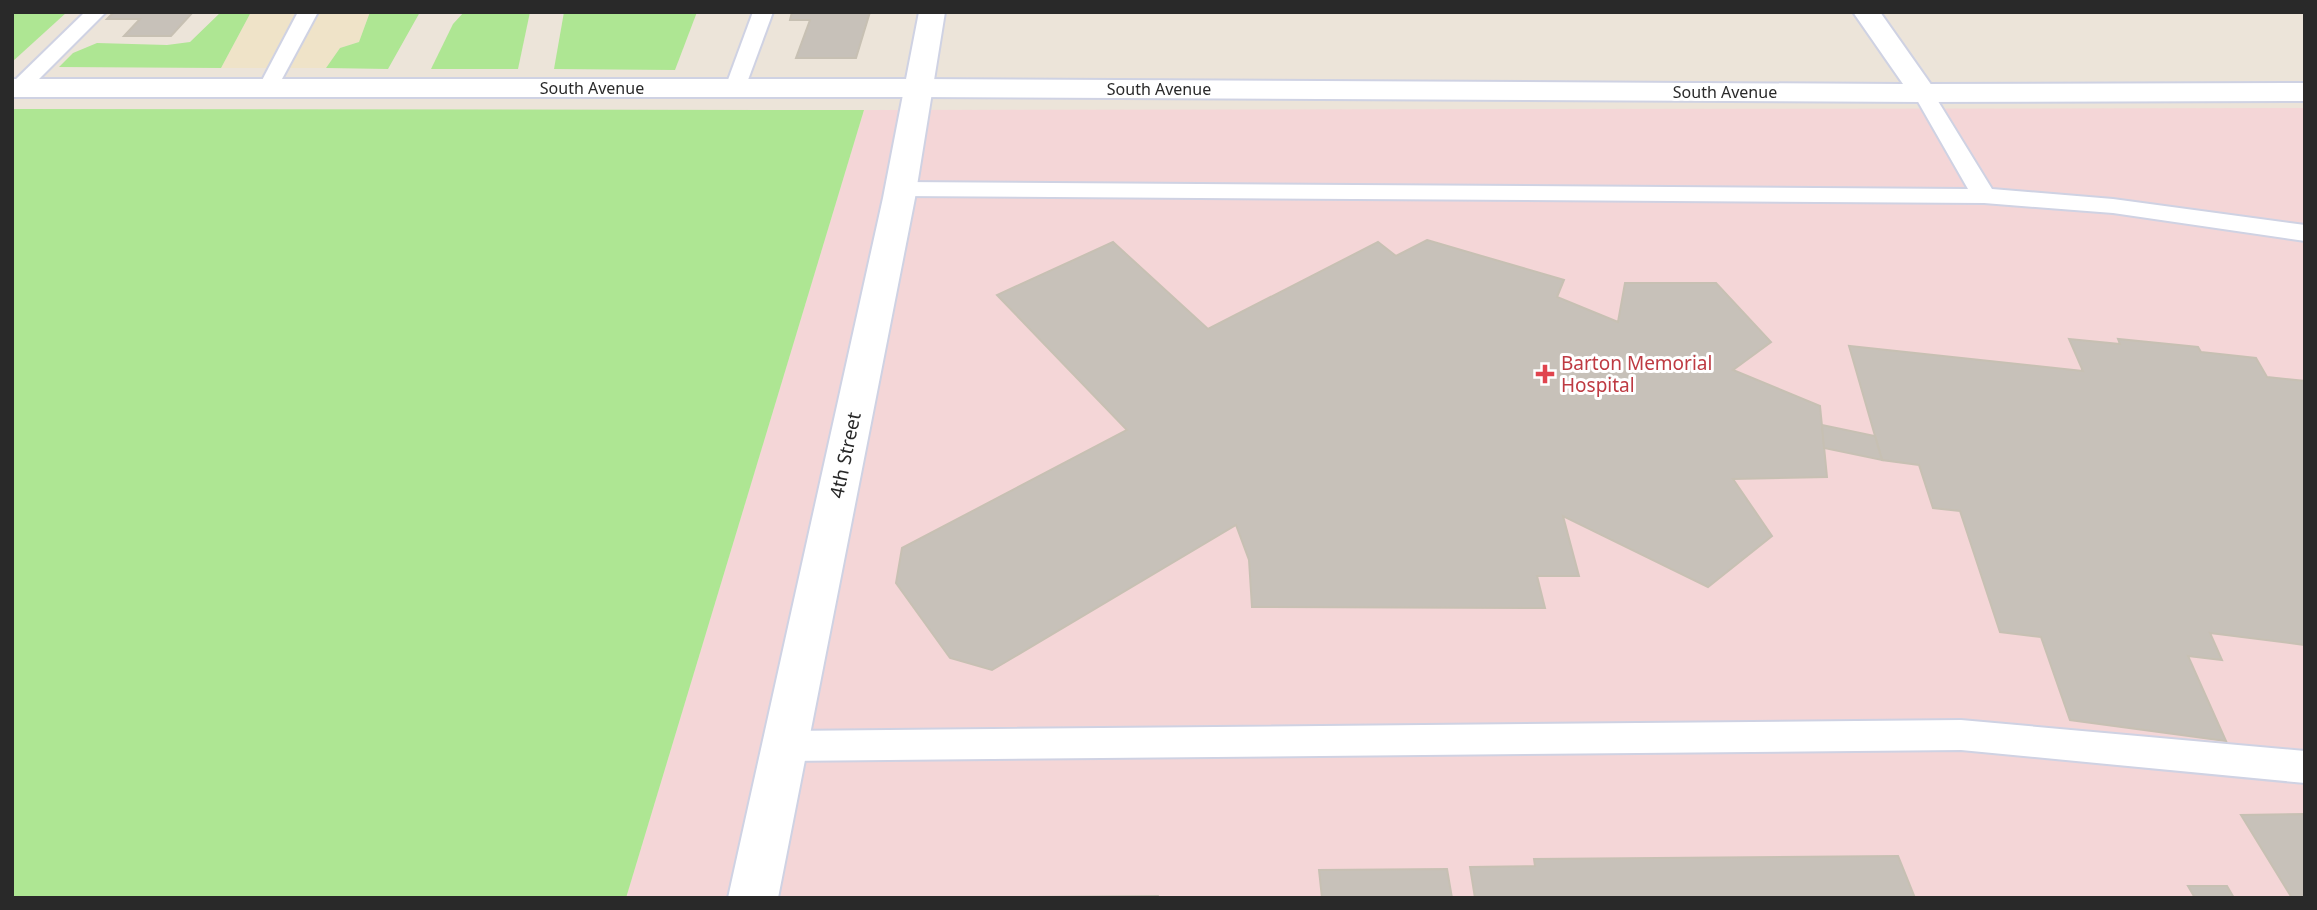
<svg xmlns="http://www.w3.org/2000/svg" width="2317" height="910" font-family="'Noto Sans',sans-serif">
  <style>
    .education { fill: #efe3c8 }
    .medical { fill: #f4d6d7 }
    .green { fill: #aee693 }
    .building { fill: #c7c1b9; stroke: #c7c0b3; stroke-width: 2 }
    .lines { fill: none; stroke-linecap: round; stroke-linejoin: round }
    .service-casing { stroke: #cfd2e3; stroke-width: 4 }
    .minor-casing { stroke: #cfd2e3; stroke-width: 4 }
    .tertiary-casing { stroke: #cfd2e3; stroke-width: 4 }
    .service { fill: #fff; fill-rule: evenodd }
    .minor { fill: #fff; fill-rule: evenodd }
    .tertiary { fill: #fff; fill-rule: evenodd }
    .health-dot { fill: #e0444e; stroke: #fff; stroke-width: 2.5 }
    .labels { text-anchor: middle; stroke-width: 6; stroke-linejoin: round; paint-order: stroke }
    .far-street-label { font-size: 16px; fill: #292929; stroke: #fff }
    .health-label { font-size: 19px; fill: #be3a42; stroke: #fff; text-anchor: start }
    .street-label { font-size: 19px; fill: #292929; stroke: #fff }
  </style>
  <rect width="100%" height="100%" fill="#ece4d9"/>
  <path class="education" d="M 251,12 L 370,12 L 359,42 L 340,48 L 326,68 L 221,68 Z"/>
  <path class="medical" d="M 2305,108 L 2305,898 L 626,898 L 864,110 Z"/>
  <g class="green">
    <path d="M 12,12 L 67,12 L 12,62 Z"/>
    <path d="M 221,12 L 251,12 L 221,68 L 59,67 L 73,53 L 97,43 L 167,45 L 190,42 Z"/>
    <path d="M 370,12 L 420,12 L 388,69 L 326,68 L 340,48 L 359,42 Z"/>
    <path d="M 464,12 L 530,12 L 518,69 L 431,69 L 453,24 Z"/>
    <path d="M 564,12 L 697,12 L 675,70 L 554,69 Z"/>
    <path d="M 12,109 L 864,110 L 626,898 L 12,898 Z"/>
  </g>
  <g class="building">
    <path d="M 114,12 L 193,12 L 171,36 L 124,36 L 140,19 L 107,19 Z"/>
    <path d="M 792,12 L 870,12 L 856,58 L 796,58 L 810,20 L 790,20 Z"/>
    <path d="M 1427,240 L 1564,280 L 1557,297 L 1618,322 L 1625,283 L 1716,283 L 1771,342 L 1733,370 L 1820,406 L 1827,477 L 1733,479 L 1772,536 L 1708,587 L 1563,516 L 1579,576 L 1537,576 L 1545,608 L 1252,607 L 1249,560 L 1236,525 L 992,670 L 950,658 L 896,583 L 902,548 L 1127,430 L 997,295 L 1113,242 L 1208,329 L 1378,242 L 1396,256 Z"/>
    <path d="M 2069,339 L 2120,344 L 2118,339 L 2198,347 L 2201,352 L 2256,358 L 2267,377 L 2305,381 L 2305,645 L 2210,633 L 2222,660 L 2188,656 L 2226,741 L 2070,720 L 2041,637 L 2000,632 L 1960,511 L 1933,508 L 1919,465 L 1882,460 L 1849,346 L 2083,371 Z"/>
    <path d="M 1822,425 L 1875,436 L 1882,460 L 1824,448 Z"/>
    <path d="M 2305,814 L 2305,898 L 2292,898 L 2241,815 Z"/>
    <path d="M 1898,856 L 1915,898 L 1475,898 L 1470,867 L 1535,866 L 1534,859 Z"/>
    <path d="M 1447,869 L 1452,898 L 1322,898 L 1319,870 Z"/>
    <path d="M 2188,886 L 2227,886 L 2234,898 L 2195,898 Z"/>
    <path d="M 1158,896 L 1159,898 L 1026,898 L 1026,897 Z"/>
  </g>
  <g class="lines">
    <g class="service-casing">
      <g id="service">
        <path d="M 85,12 L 106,12 L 26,92 L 12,93 L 12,83 Z"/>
        <path d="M 298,12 L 318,12 L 275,92 L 261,92 L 258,88 Z"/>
        <path d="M 753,12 L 773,12 L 745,88 L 742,92 L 728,92 L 725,88 Z"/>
        <path d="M 1923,87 L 1930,89 L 1933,93 L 1992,189 L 2113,199 L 2305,225 L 2305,241 L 2113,213 L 1984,203 L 900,196 L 892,194 L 889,189 L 892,184 L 900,182 L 1968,189 L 1913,93 L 1916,89 Z"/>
        <path d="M 1961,720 L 2305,751 L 2305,783 L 1961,750 L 785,761 L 773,757 L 768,746 L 773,735 L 785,731 Z"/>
      </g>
    </g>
    <g class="minor-casing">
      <g id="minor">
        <path d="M 919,12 L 945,12 L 915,198 L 778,898 L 728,898 L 883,198 Z"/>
        <path d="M 2305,83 L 2305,101 L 1923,102 L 1913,99 L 1909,93 L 1913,87 L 1923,84 Z"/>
      </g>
    </g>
    <g class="tertiary-casing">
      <path id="tertiary" d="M 1853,12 L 1880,12 L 1937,93 L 1933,99 L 1923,102 L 916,97 L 12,97 L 12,79 L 916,79 L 1903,84 Z"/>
    </g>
    <use href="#service" class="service"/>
    <use href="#minor" class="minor"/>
    <use href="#tertiary" class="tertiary"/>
  </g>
  <path class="health-dot" d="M1541.5 363.5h7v7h7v7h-7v7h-7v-7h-7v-7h7z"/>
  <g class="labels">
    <g class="far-street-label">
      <text x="592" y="94">South Avenue</text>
      <text x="1159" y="95">South Avenue</text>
      <text x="1725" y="98">South Avenue</text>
    </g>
    <g class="health-label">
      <text x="1561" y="370">Barton Memorial<tspan x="1561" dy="22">Hospital</tspan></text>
    </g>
    <g class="street-label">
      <text transform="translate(845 455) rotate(-78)" y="7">4th Street</text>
    </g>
  </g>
  <rect width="2317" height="910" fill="none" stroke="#292929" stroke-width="28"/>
</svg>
